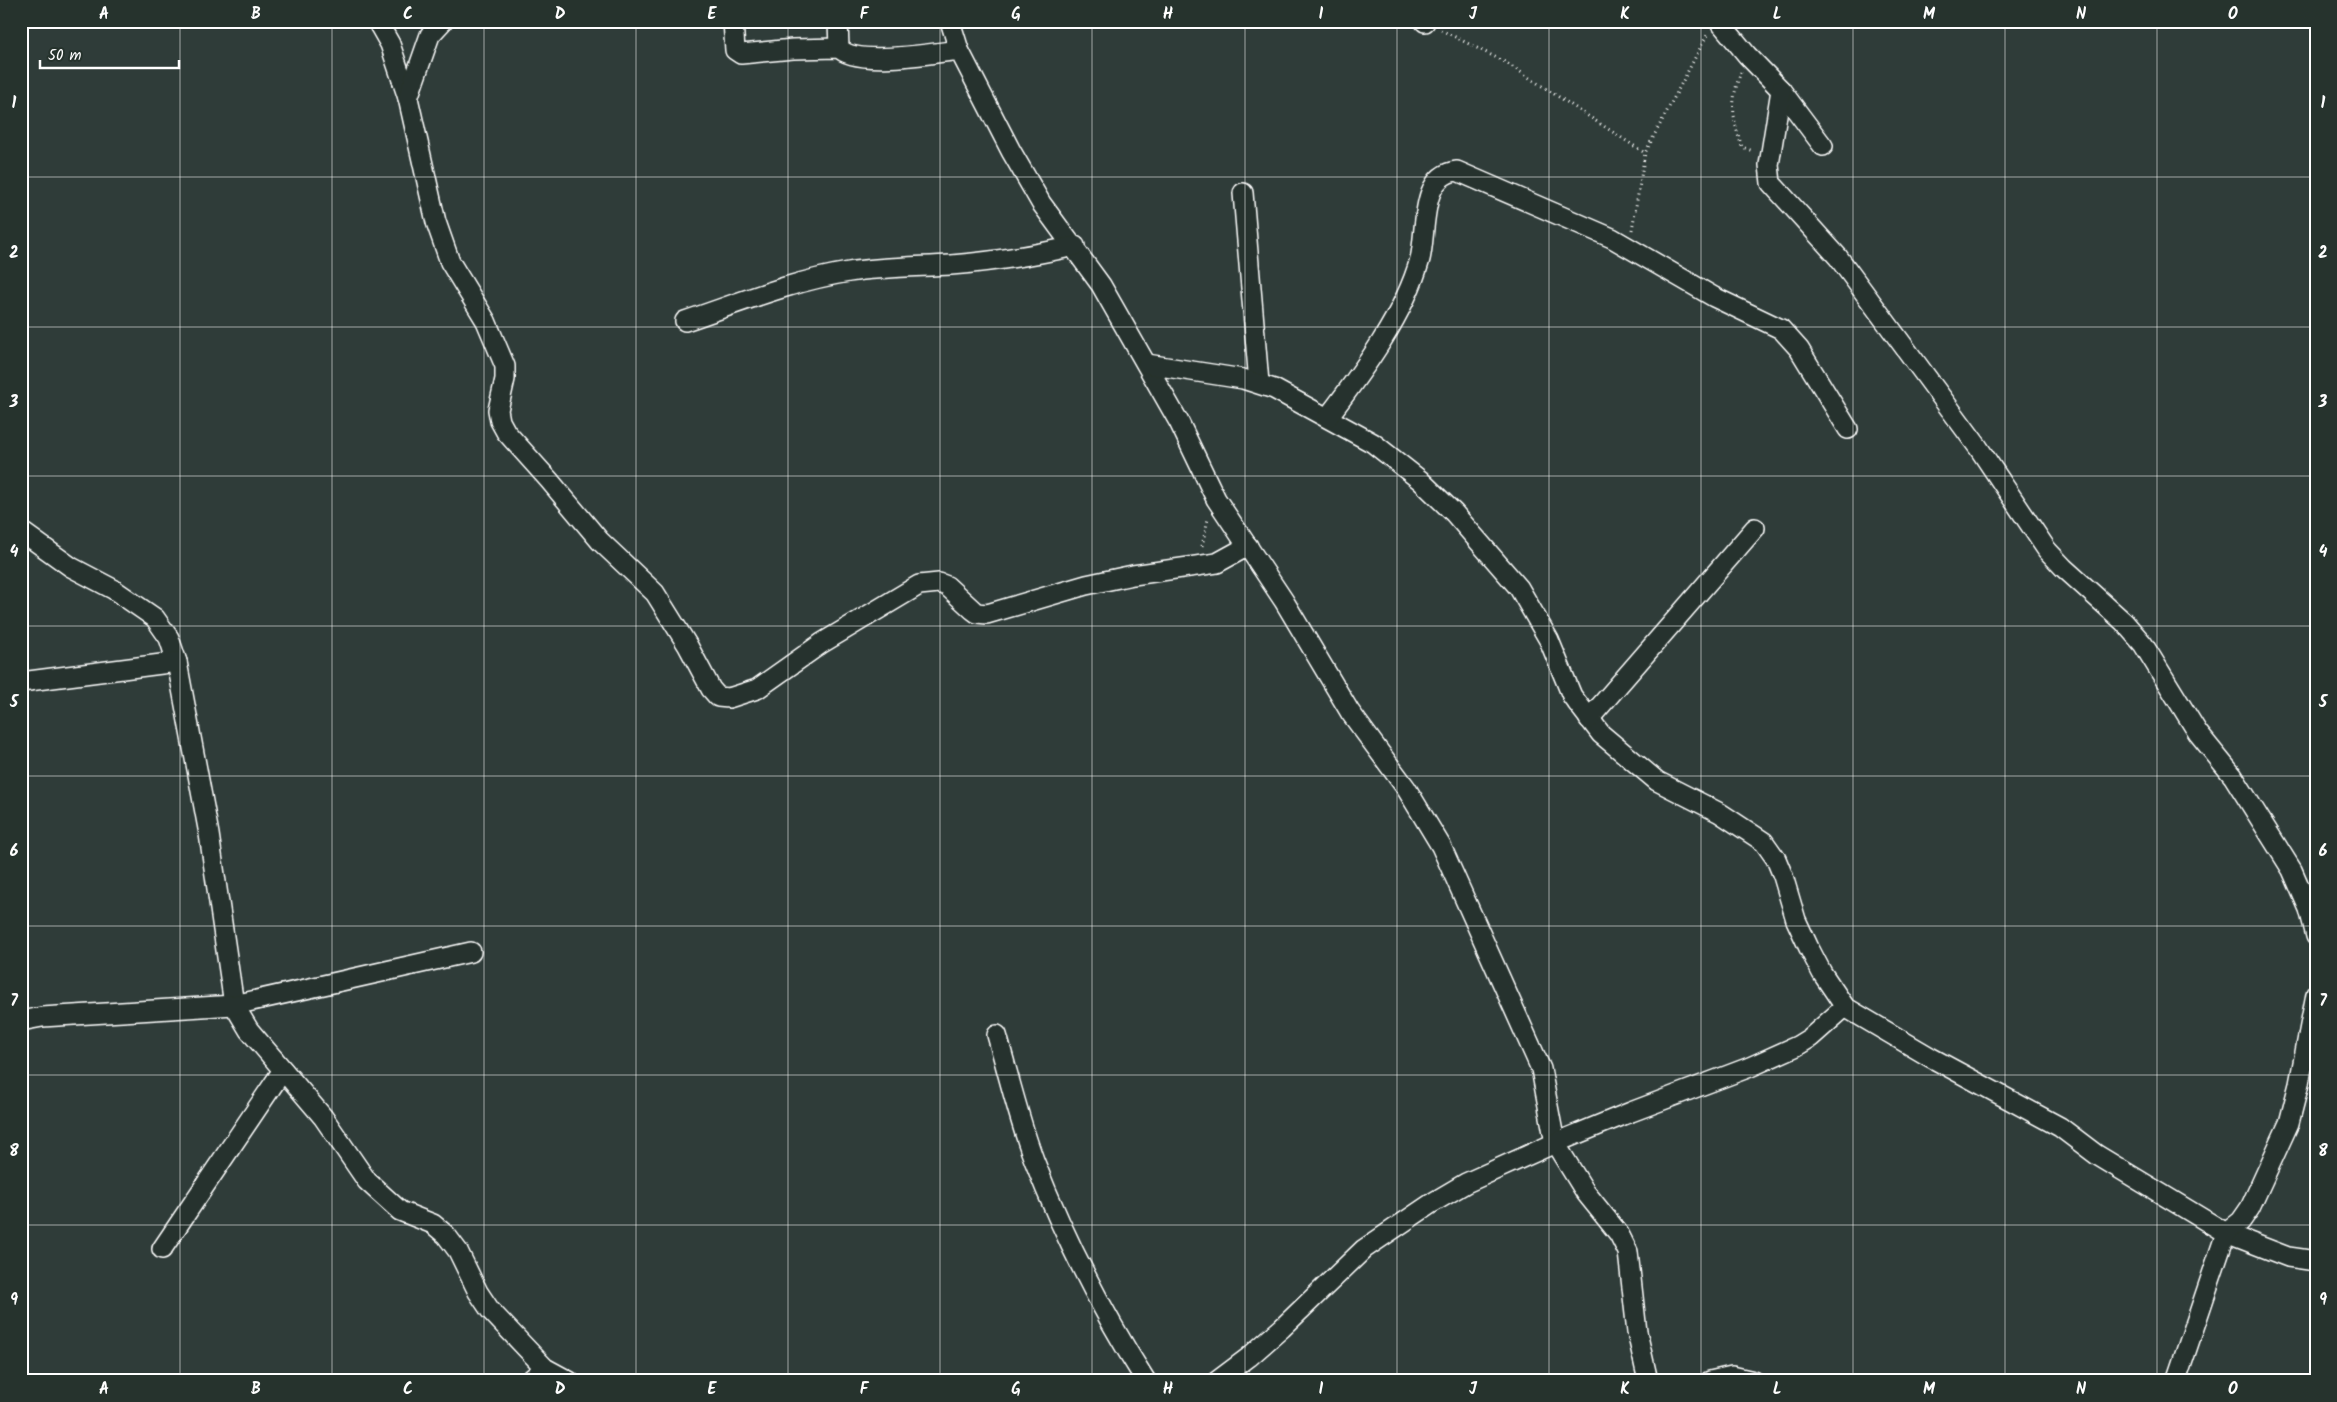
<svg xmlns="http://www.w3.org/2000/svg" width="2337" height="1402" font-family="Kalam,sans-serif">
  <style>
    .lines { fill: none; stroke-linecap: round; stroke-linejoin: round }
    .street-casing { stroke: #fff; stroke-width: 22 }
    .path { stroke: #fff; stroke-width: 3; stroke-dasharray: 1 4; stroke-linecap: butt }
    .street { stroke: #26332d; stroke-width: 19 }
    .grid { fill: none; stroke: #fff; stroke-width: 1; stroke-opacity: 0.55 }
    .neatline { fill: none; stroke: #fff; stroke-width: 2 }
    .grid-label { font-size: 16px; text-anchor: middle; font-weight: bold; fill: #fff }
  </style>
  <rect width="100%" height="100%" fill="#2f3c39"/>
  <filter id="ink" filterUnits="userSpaceOnUse"><feTurbulence type="fractalNoise" baseFrequency=".02" numOctaves="2"/><feDisplacementMap in="SourceGraphic" scale="10" xChannelSelector="R" yChannelSelector="G"/><feConvolveMatrix kernelMatrix="1 2 1 2 8 2 1 2 1" color-interpolation-filters="sRGB"/></filter>
  <g filter="url(#ink)">
    <g class="lines">
      <g class="street-casing">
        <g id="street">
          <path d="M 377,21 L 390,44 L 408,98"/>
          <path d="M 443,21 L 430,35 L 408,98 L 436,222 L 450,262 L 486,321 L 505,366 L 505,379 L 498,410 L 500,421 L 506,432 L 549,480 L 600,541 L 655,593 L 688,646 L 711,689 L 718,697 L 729,698 L 757,689 L 822,643 L 919,585 L 939,583 L 947,586 L 973,610 L 977,613 L 987,614 L 1086,585 L 1133,575 L 1217,563 L 1248,546"/>
          <path d="M 733,21 L 735,50 L 741,54 L 793,49 L 839,48 C 856,67 933,53 959,50"/>
          <path d="M 838,21 L 839,48"/>
          <path d="M 950,21 L 959,50 L 1011,151 L 1041,203 L 1101,285 L 1179,422 L 1216,499 L 1284,601 L 1350,712 L 1406,788 L 1441,846 L 1541,1069 L 1555,1143 L 1586,1193 L 1619,1234 L 1628,1252 L 1637,1332 L 1648,1381"/>
          <path d="M 1424,21 L 1425,22"/>
          <path d="M 1719,21 L 1747,55 L 1781,90 L 1823,146"/>
          <path d="M 1781,90 L 1769,165 L 1771,183 L 1838,257 L 1978,447 L 2047,550 L 2064,568 L 2124,622 L 2143,644 L 2198,733 L 2233,776 L 2292,870 L 2309,909 L 2316,936"/>
          <path d="M 1243,193 L 1259,383"/>
          <path d="M 685,321 C 739,303 792,281 849,272 C 883,267 916,267 951,265 C 993,262 1034,255 1075,246"/>
          <path d="M 1147,364 L 1243,379 L 1274,389 L 1373,443 L 1420,480 L 1454,513 L 1519,588 L 1549,640 L 1572,696 L 1601,734 L 1657,781 L 1720,813 L 1764,842 L 1776,859 L 1783,876 L 1796,920 L 1809,948 L 1822,973 L 1845,1007 L 1930,1057 L 2060,1127 L 2097,1155 L 2226,1233 L 2288,1257 L 2316,1261"/>
          <path d="M 1328,417 C 1362,372 1405,314 1420,259 C 1427,232 1419,175 1457,171 L 1612,238 L 1714,297 L 1781,329 L 1799,349 L 1848,429"/>
          <path d="M 21,531 L 71,567 L 113,589 L 155,618 L 169,638 L 177,662 L 209,834 L 234,1005 L 249,1030 L 323,1117 L 367,1181 L 400,1211 L 433,1224 L 446,1235 L 458,1251 L 478,1292 L 490,1310 L 545,1368 L 569,1381"/>
          <path d="M 21,682 L 177,662"/>
          <path d="M 1589,719 L 1755,528"/>
          <path d="M 21,1021 L 42,1017 L 234,1005 L 471,952"/>
          <path d="M 997,1035 C 1009,1077 1019,1120 1034,1160 C 1063,1235 1103,1313 1146,1381"/>
          <path d="M 162,1249 L 283,1070"/>
          <path d="M 529,1381 L 545,1368"/>
          <path d="M 1217,1381 L 1249,1357 L 1282,1328 L 1364,1249 L 1432,1203 L 1466,1183 L 1555,1143 L 1631,1112 L 1750,1067 L 1797,1046 L 1810,1038 L 1845,1007"/>
          <path d="M 1710,1381 L 1732,1376 L 1754,1381"/>
          <path d="M 2176,1381 L 2226,1233 L 2241,1221 L 2250,1208 L 2289,1123 L 2299,1084 L 2316,994"/>
        </g>
      </g>
      <g class="path">
        <path d="M 1441,30 L 1505,62 L 1645,153"/>
        <path d="M 1741,72 C 1730,101 1732,118 1742,147 L 1753,151"/>
        <path d="M 1632,230 L 1645,153 L 1707,35"/>
        <path d="M 1202,546 L 1208,519"/>
      </g>
      <use href="#street" class="street"/>
    </g>
  </g>
  <path class="grid" d="M 180,21 L 180,1381M 332,21 L 332,1381M 484,21 L 484,1381M 636,21 L 636,1381M 788,21 L 788,1381M 940,21 L 940,1381M 1092,21 L 1092,1381M 1245,21 L 1245,1381M 1397,21 L 1397,1381M 1549,21 L 1549,1381M 1701,21 L 1701,1381M 1853,21 L 1853,1381M 2005,21 L 2005,1381M 2157,21 L 2157,1381M 21,177 L 2316,177M 21,327 L 2316,327M 21,476 L 2316,476M 21,626 L 2316,626M 21,776 L 2316,776M 21,926 L 2316,926M 21,1075 L 2316,1075M 21,1225 L 2316,1225"/>
  <rect width="2337" height="1402" fill="none" stroke="#26332d" stroke-width="55"/>
  <path d="M40 60v8h139v-8" fill="none" stroke="#ffffff" stroke-width="2.5"/>
  <text x="48" y="60" font-size="15" fill="#ffffff" stroke="#26332d" stroke-width="4" paint-order="stroke">50 m</text>
  <rect x="28" y="28" width="2282" height="1346" class="neatline"/>
  <g class="grid-label">
    <text x="104" y="19">A</text>
    <text x="256" y="19">B</text>
    <text x="408" y="19">C</text>
    <text x="560" y="19">D</text>
    <text x="712" y="19">E</text>
    <text x="864" y="19">F</text>
    <text x="1016" y="19">G</text>
    <text x="1168" y="19">H</text>
    <text x="1321" y="19">I</text>
    <text x="1473" y="19">J</text>
    <text x="1625" y="19">K</text>
    <text x="1777" y="19">L</text>
    <text x="1929" y="19">M</text>
    <text x="2081" y="19">N</text>
    <text x="2233" y="19">O</text>
    <text x="14" y="108">1</text>
    <text x="2323" y="108">1</text>
    <text x="14" y="258">2</text>
    <text x="2323" y="258">2</text>
    <text x="14" y="407">3</text>
    <text x="2323" y="407">3</text>
    <text x="14" y="557">4</text>
    <text x="2323" y="557">4</text>
    <text x="14" y="707">5</text>
    <text x="2323" y="707">5</text>
    <text x="14" y="856">6</text>
    <text x="2323" y="856">6</text>
    <text x="14" y="1006">7</text>
    <text x="2323" y="1006">7</text>
    <text x="14" y="1156">8</text>
    <text x="2323" y="1156">8</text>
    <text x="14" y="1305">9</text>
    <text x="2323" y="1305">9</text>
    <text x="104" y="1394">A</text>
    <text x="256" y="1394">B</text>
    <text x="408" y="1394">C</text>
    <text x="560" y="1394">D</text>
    <text x="712" y="1394">E</text>
    <text x="864" y="1394">F</text>
    <text x="1016" y="1394">G</text>
    <text x="1168" y="1394">H</text>
    <text x="1321" y="1394">I</text>
    <text x="1473" y="1394">J</text>
    <text x="1625" y="1394">K</text>
    <text x="1777" y="1394">L</text>
    <text x="1929" y="1394">M</text>
    <text x="2081" y="1394">N</text>
    <text x="2233" y="1394">O</text>
  </g>
</svg>
